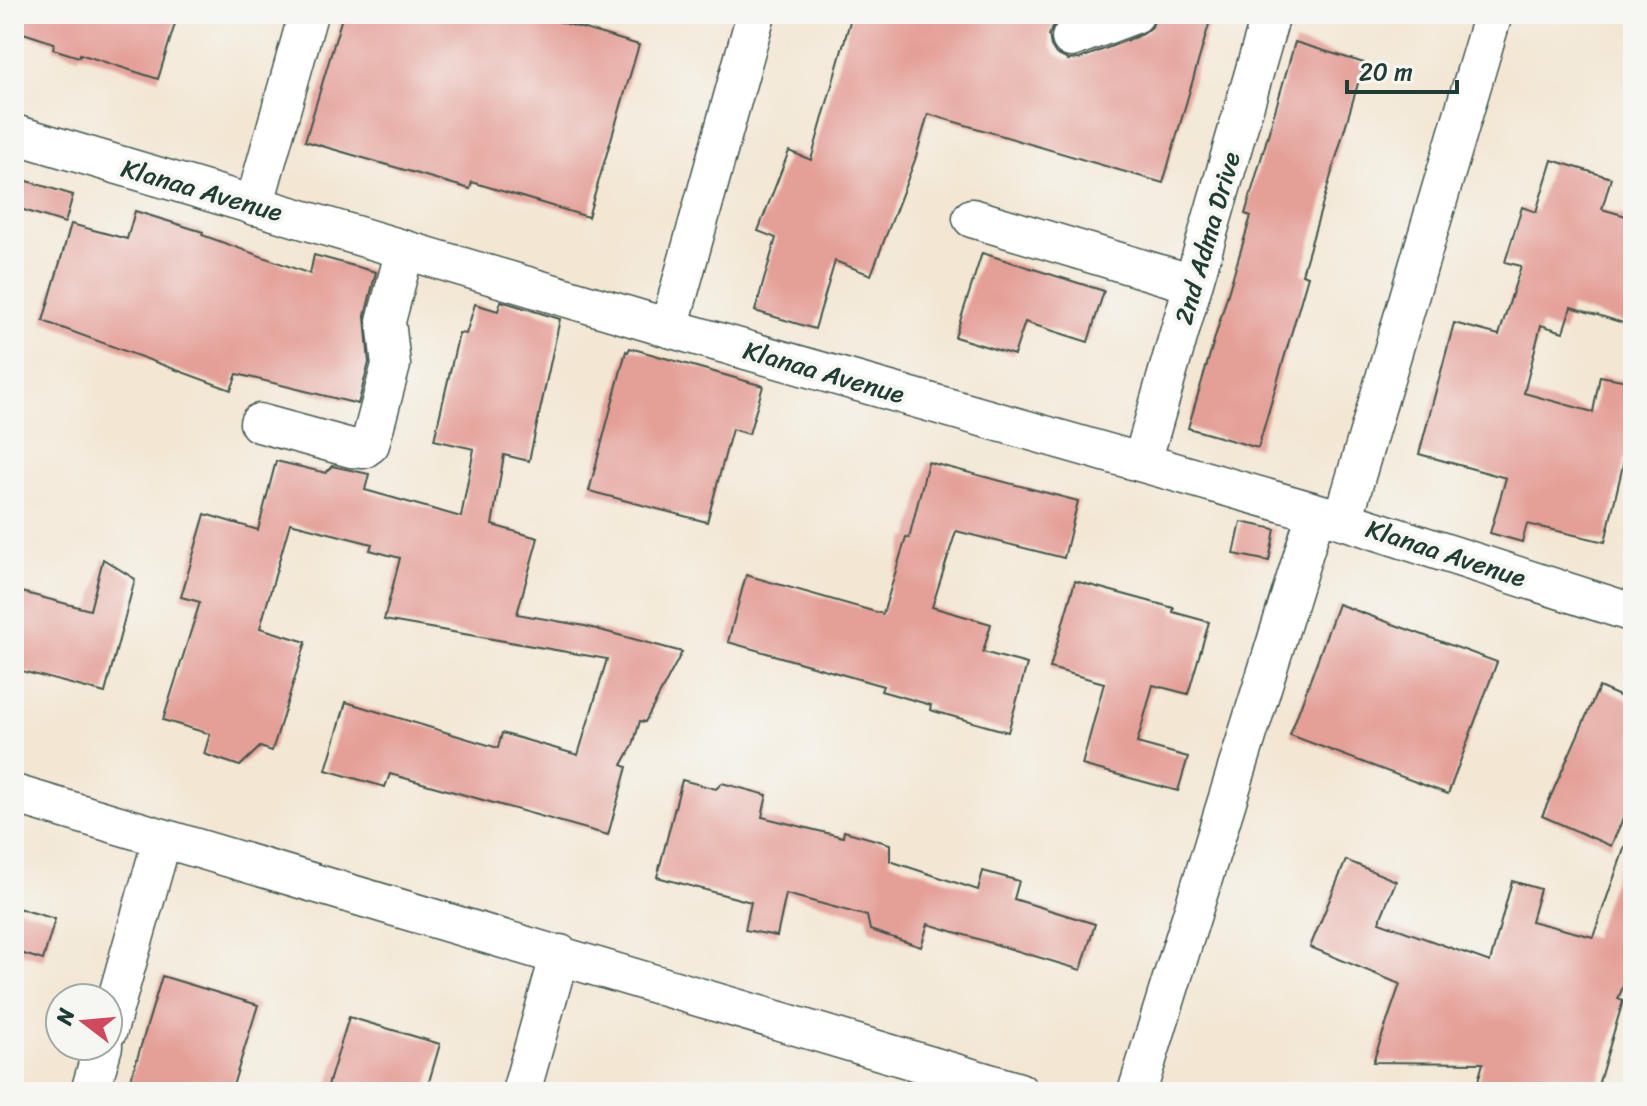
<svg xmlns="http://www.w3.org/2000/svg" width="1647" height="1106" font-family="Sriracha,sans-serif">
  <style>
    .building { fill: #e49f97 }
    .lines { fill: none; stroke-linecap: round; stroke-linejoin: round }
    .minor-casing { stroke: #3f564c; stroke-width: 41 }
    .minor { stroke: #fff; stroke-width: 38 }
    .labels { text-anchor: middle; stroke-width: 8; stroke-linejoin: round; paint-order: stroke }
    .street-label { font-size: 26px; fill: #1f3d34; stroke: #f6f6f2 }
  </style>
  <rect width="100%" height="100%" fill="#f6f6f2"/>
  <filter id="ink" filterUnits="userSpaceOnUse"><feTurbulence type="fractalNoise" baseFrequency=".0125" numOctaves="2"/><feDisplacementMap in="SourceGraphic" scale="16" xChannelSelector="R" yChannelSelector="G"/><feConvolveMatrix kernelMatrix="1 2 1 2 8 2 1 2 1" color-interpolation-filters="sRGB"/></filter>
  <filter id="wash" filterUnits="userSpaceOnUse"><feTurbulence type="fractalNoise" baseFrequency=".006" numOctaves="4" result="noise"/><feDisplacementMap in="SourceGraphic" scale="32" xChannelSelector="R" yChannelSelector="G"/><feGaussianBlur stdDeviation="1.8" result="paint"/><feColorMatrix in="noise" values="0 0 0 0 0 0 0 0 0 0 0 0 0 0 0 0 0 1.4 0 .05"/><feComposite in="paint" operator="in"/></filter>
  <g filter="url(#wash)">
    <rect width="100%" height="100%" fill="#f3e7d4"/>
    <g id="blocks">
      <g class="building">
        <path d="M 14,14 L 178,14 L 158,79 L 80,54 L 79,57 L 53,49 L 54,43 L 14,30 Z"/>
        <path d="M 343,14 L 534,14 L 639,45 L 588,217 L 472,182 L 470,189 L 305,141 Z"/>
        <path d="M 852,14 L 1072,14 L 1055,23 L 1049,35 L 1051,46 L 1056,54 L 1068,60 L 1079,59 L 1143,34 L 1152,27 L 1156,14 L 1212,14 L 1163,183 L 928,114 L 915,160 L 871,275 L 835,261 L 815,329 L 755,311 L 776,238 L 758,231 L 789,151 L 811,160 Z"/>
        <path d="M 1295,42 L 1364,63 L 1302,274 L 1308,276 L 1258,448 L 1188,428 L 1251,216 L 1245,214 Z"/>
        <path d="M 1552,160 L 1611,178 L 1602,209 L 1633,218 L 1633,326 L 1571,307 L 1563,332 L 1541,325 L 1524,393 L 1593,412 L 1600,376 L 1633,382 L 1633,422 L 1605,542 L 1527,524 L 1522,542 L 1490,533 L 1506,478 L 1419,454 L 1454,323 L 1499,335 L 1521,266 L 1505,262 L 1522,207 L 1536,212 Z"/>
        <path d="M 14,177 L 73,195 L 65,223 L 14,207 Z"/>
        <path d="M 135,211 L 203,232 L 202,235 L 310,274 L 314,255 L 376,272 L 365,316 L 369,363 L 358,404 L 237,374 L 231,390 L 43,321 L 71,224 L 127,239 Z"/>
        <path d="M 982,253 L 1104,291 L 1088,342 L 1025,322 L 1014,355 L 955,337 Z"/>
        <path d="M 501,301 L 560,319 L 529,461 L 504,455 L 492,525 L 538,538 L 517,614 L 585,626 L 682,652 L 645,722 L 640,721 L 633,745 L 622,765 L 627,767 L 608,835 L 390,774 L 385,787 L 326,770 L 346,702 L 498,748 L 502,733 L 578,755 L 607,659 L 384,620 L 400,558 L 370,550 L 372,544 L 290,523 L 260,628 L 306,642 L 272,751 L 260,747 L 240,766 L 204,754 L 210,734 L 163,720 L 200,602 L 181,597 L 205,514 L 258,530 L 276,461 L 326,473 L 332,466 L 369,474 L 365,490 L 461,517 L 474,449 L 434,440 L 459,333 L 466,334 L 475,304 L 498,311 Z"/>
        <path d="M 630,348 L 763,386 L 749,434 L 732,429 L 707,522 L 589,491 L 626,351 L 628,352 Z"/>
        <path d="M 928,462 L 1078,501 L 1064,558 L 956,531 L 932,607 L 991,624 L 983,652 L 1027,664 L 1008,732 L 930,710 L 931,705 L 881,691 L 883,686 L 728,642 L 746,575 L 883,614 L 906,537 L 909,538 Z"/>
        <path d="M 1241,522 L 1275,529 L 1269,561 L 1234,554 Z"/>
        <path d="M 103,559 L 135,579 L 105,693 L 14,669 L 14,590 L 90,610 Z"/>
        <path d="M 1075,581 L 1174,608 L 1173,612 L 1209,622 L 1188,694 L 1153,685 L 1137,743 L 1188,757 L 1178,791 L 1082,765 L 1104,683 L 1050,668 Z"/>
        <path d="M 1338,604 L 1497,662 L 1448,794 L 1290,735 Z"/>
        <path d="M 1599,687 L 1633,702 L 1633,796 L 1611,846 L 1542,816 Z"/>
        <path d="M 682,780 L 716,789 L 722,783 L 767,795 L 762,817 L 843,837 L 844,831 L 890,844 L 890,861 L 978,890 L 983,871 L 1019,881 L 1014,899 L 1095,924 L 1081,970 L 928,924 L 921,947 L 870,930 L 867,916 L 786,894 L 777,936 L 745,930 L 751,902 L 657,877 Z"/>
        <path d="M 1629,835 L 1633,836 L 1633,962 L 1618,999 L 1623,1001 L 1596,1092 L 1475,1092 L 1483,1063 L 1373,1062 L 1400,984 L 1310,947 L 1346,860 L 1396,881 L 1379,922 L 1490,962 L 1512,881 L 1540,889 L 1531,921 L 1593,937 Z"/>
        <path d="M 14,907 L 55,919 L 43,960 L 14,951 Z"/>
        <path d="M 162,976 L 258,1005 L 231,1092 L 127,1092 Z"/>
        <path d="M 349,1017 L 440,1044 L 426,1092 L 326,1092 Z"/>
      </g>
    </g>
  </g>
  <g filter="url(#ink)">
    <use href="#blocks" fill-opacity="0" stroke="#3f564c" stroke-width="2"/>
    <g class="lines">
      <g class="minor-casing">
        <g id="minor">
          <path d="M 1071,38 L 1135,14"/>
          <path d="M 14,134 L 669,328 L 1343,520 L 1633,613"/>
          <path d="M 254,206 L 308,14"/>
          <path d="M 972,218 L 1193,284"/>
          <path d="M 669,328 L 756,14"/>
          <path d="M 259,423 L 351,448 L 363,449 L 370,444 L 391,365 L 386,321 L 405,250"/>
          <path d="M 1142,462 L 1271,14"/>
          <path d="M 1343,520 L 1493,14"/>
          <path d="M 14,794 L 1019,1092"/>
          <path d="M 108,1030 L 162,840"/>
          <path d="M 90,1092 L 103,1046"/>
          <path d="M 521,1092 L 560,954"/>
          <path d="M 1137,1092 L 1316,513"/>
        </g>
      </g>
      <use href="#minor" class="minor"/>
    </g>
  </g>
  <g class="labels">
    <g class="street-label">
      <text transform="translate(202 190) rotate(16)" y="9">Klanaa Avenue</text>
      <text transform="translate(1207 238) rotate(-74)" y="9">2nd Adma Drive</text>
      <text transform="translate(824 372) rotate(16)" y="9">Klanaa Avenue</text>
      <text transform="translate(1446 553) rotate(18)" y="9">Klanaa Avenue</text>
    </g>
  </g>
  <rect width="1647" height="1106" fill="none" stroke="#f6f6f2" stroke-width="48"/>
  <g transform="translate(84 1022) rotate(286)"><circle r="38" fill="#f6f6f2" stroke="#a0aca6" stroke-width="2"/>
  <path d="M0-6L14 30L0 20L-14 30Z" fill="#d1495b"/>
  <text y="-12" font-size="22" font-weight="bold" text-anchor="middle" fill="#1f3d34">N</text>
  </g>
  <path d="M1347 80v12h110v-12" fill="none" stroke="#1f3d34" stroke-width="4"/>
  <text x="1359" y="80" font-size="24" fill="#1f3d34" stroke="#f6f6f2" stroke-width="6" paint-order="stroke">20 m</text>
</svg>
